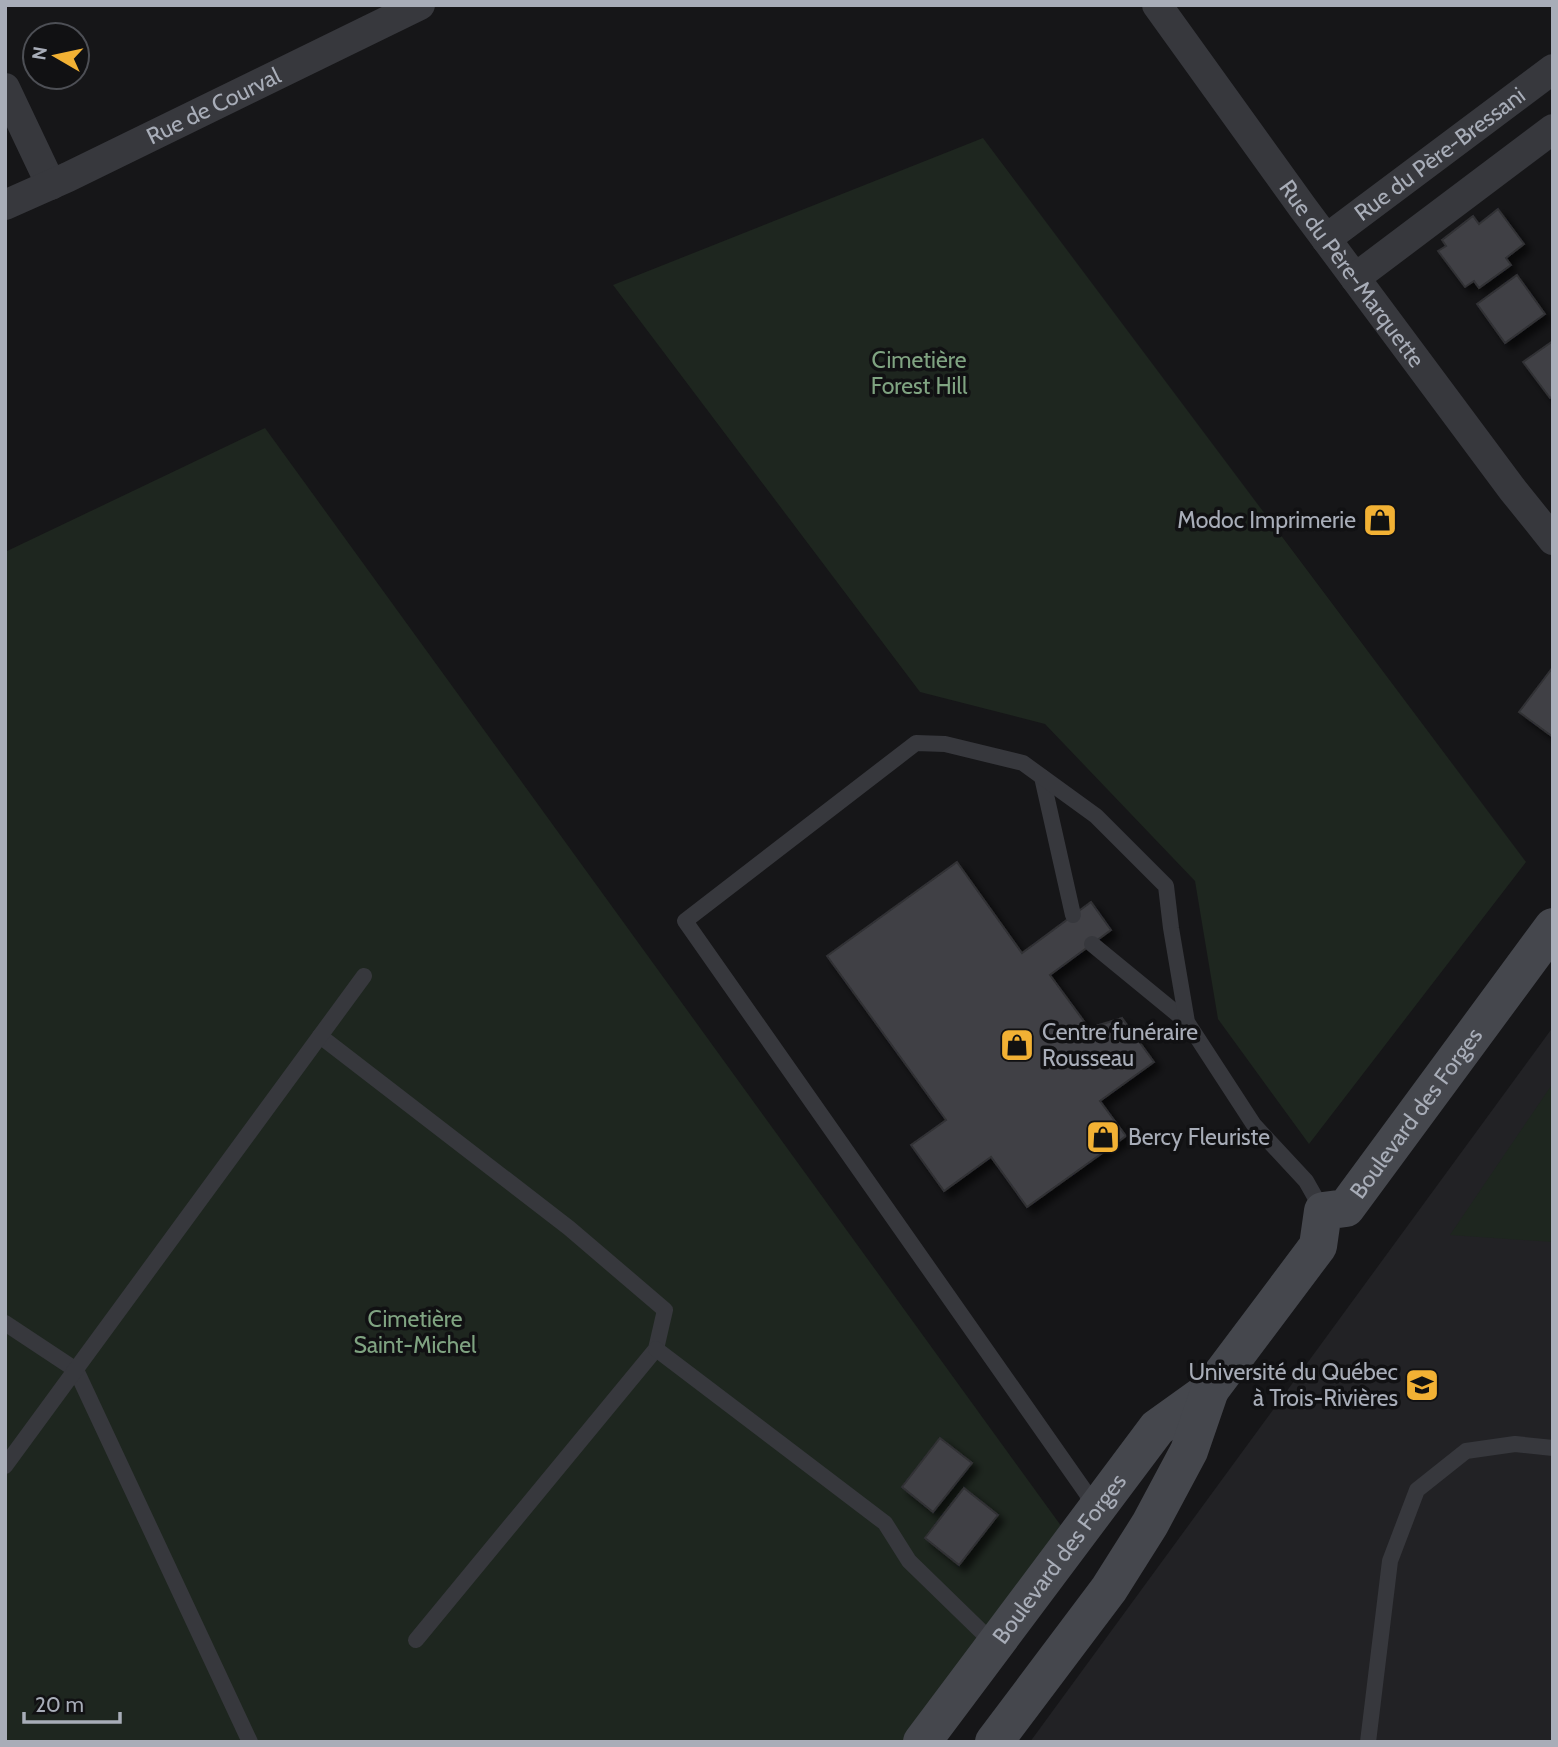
<svg xmlns="http://www.w3.org/2000/svg" width="1558" height="1747" font-family="Cabin,sans-serif">
  <style>
    .built { fill: #222225 }
    .green { fill: #1e261f }
    .building { fill: #404145; stroke: #303034; stroke-width: 2; filter: url(#shadow) }
    .lines { fill: none; stroke-linecap: round; stroke-linejoin: round }
    .lane { stroke: #37383d; stroke-width: 16 }
    .street { stroke: #37383d; stroke-width: 30 }
    .secondary { stroke: #45474d; stroke-width: 38 }
    .labels { text-anchor: middle; stroke-width: 7; stroke-linejoin: round; paint-order: stroke }
    .street-label { font-size: 23px; fill: #a8adb8; stroke: #111113 }
    .park-label { font-size: 23px; fill: #7fa381; stroke: #111113 }
    .poi-label { font-size: 23px; fill: #a8adb8; stroke: #111113; text-anchor: end }
  </style>
  <defs>
    <filter id="shadow"><feDropShadow dx="6" dy="6" stdDeviation="3.5" flood-color="#0009"/></filter>
  </defs>
  <rect width="100%" height="100%" fill="#161618"/>
  <path class="built" d="M 1553,1027 L 1553,1742 L 1030,1742 Z"/>
  <g class="green">
    <path d="M 983,138 L 1526,862 L 1309,1144 L 1218,1019 L 1195,881 L 1045,724 L 920,692 L 613,285 Z"/>
    <path d="M 265,428 L 1067,1534 L 924,1742 L 5,1742 L 5,552 Z"/>
    <path d="M 1553,1083 L 1553,1242 L 1450,1235 Z"/>
  </g>
  <g class="building">
    <path d="M 1498,209 L 1524,244 L 1506,258 L 1511,265 L 1479,288 L 1474,281 L 1465,287 L 1438,251 L 1446,246 L 1442,240 L 1473,216 L 1479,224 Z"/>
    <path d="M 1517,275 L 1545,314 L 1505,343 L 1477,304 Z"/>
    <path d="M 1553,341 L 1553,396 L 1550,398 L 1523,362 Z"/>
    <path d="M 1553,667 L 1553,737 L 1519,712 Z"/>
    <path d="M 957,862 L 1022,953 L 1091,902 L 1111,930 L 1050,975 L 1089,1028 L 1122,1018 L 1154,1062 L 1100,1101 L 1126,1136 L 1027,1207 L 991,1157 L 944,1191 L 911,1145 L 946,1120 L 827,956 Z"/>
    <path d="M 940,1438 L 972,1463 L 933,1512 L 902,1487 Z"/>
    <path d="M 964,1488 L 998,1515 L 959,1565 L 925,1538 Z"/>
  </g>
  <g class="lines">
    <g class="lane">
      <path d="M 1042,777 L 1073,915"/>
      <path d="M 1092,944 L 1187,1022"/>
      <path d="M 320,1036 L 569,1228 L 665,1310 L 656,1349 L 416,1640"/>
      <path d="M 5,1323 L 76,1370 L 250,1742"/>
      <path d="M 656,1349 L 885,1523 L 909,1561 L 984,1634 L 1000,1637"/>
      <path d="M 5,1466 L 364,976"/>
      <path d="M 1091,1509 L 1087,1494 L 685,921 L 916,743 L 945,744 L 1023,763 L 1096,816 L 1166,886 L 1171,928 L 1187,1022 L 1254,1125 L 1306,1181 L 1323,1211"/>
      <path d="M 1368,1742 L 1390,1561 L 1417,1490 L 1466,1451 L 1515,1444 L 1553,1448"/>
    </g>
    <g class="street">
      <path id="s1" d="M 1157,5 L 1303,208 L 1512,489 L 1553,540"/>
      <path d="M 5,88 L 51,185"/>
      <path id="s2" d="M 5,205 L 68,177 L 420,5"/>
      <path id="s3" d="M 1326,239 L 1553,69"/>
      <path d="M 1355,278 L 1553,129"/>
    </g>
    <g class="secondary">
      <path id="s4" d="M 922,1742 L 1157,1428 L 1210,1390 L 1318,1246 L 1323,1211 L 1346,1208 L 1553,927"/>
      <path d="M 994,1742 L 1109,1589 L 1150,1524 L 1189,1451 L 1210,1390"/>
    </g>
  </g>
  <defs>
    <g id="shop-square" transform="scale(1.75)"><rect x="-9" y="-9" width="18" height="18" rx="4" fill="#f2b134" stroke="#111113"/><path d="M-5-2.5h2.3a2.7 3.5 0 0 1 5.4 0H5L5.5 6h-11ZM-1.5-2.5h3a1.5 2.3 0 0 0-3 0Z" fill="#111"/></g>
    <g id="university-square" transform="scale(1.75)"><rect x="-9" y="-9" width="18" height="18" rx="4" fill="#f2b134" stroke="#111113"/><path d="M0-5L7-2L0 1L-7-2ZM-4 1L0 2.5L4 1V4Q0 6-4 4Z" fill="#111"/></g>
  </defs>
  <g fill-rule="evenodd">
    <use href="#shop-square" x="1380" y="520"/>
    <use href="#shop-square" x="1017" y="1045"/>
    <use href="#shop-square" x="1103" y="1137"/>
    <use href="#university-square" x="1422" y="1385"/>
  </g>
  <g class="labels">
    <g class="street-label">
      <text dy="8" stroke="none"><textPath href="#s2" startOffset="231">Rue de Courval</textPath></text>
      <text dy="8" stroke="none"><textPath href="#s3" startOffset="142">Rue du Père-Bressani</textPath></text>
      <text dy="8" stroke="none"><textPath href="#s1" startOffset="332">Rue du Père-Marquette</textPath></text>
      <text dy="8" stroke="none"><textPath href="#s4" startOffset="814">Boulevard des Forges</textPath></text>
      <text dy="8" stroke="none"><textPath href="#s4" startOffset="229">Boulevard des Forges</textPath></text>
    </g>
    <g class="park-label">
      <text x="919" y="368">Cimetière<tspan x="919" dy="26">Forest Hill</tspan></text>
      <text x="415" y="1327">Cimetière<tspan x="415" dy="26">Saint-Michel</tspan></text>
    </g>
    <g class="poi-label">
      <text x="1356" y="528">Modoc Imprimerie</text>
      <text x="1042" y="1040" text-anchor="start">Centre funéraire<tspan x="1042" dy="26">Rousseau</tspan></text>
      <text x="1128" y="1145" text-anchor="start">Bercy Fleuriste</text>
      <text x="1398" y="1380">Université du Québec<tspan x="1398" dy="26">à Trois-Rivières</tspan></text>
    </g>
  </g>
  <rect width="1558" height="1747" fill="none" stroke="#a8adb8" stroke-width="14"/>
  <g transform="translate(56 56) rotate(279)"><circle r="33" fill="#111113" stroke="#4d4f55" stroke-width="2"/>
  <path d="M0-5L12 26L0 18L-12 26Z" fill="#f2b134"/>
  <text y="-10" font-size="19" font-weight="bold" text-anchor="middle" fill="#a8adb8">N</text>
  </g>
  <path d="M24 1712v10h96v-10" fill="none" stroke="#a8adb8" stroke-width="3.5"/>
  <text x="35" y="1712" font-size="21" fill="#a8adb8" stroke="#111113" stroke-width="5" paint-order="stroke">20 m</text>
</svg>
